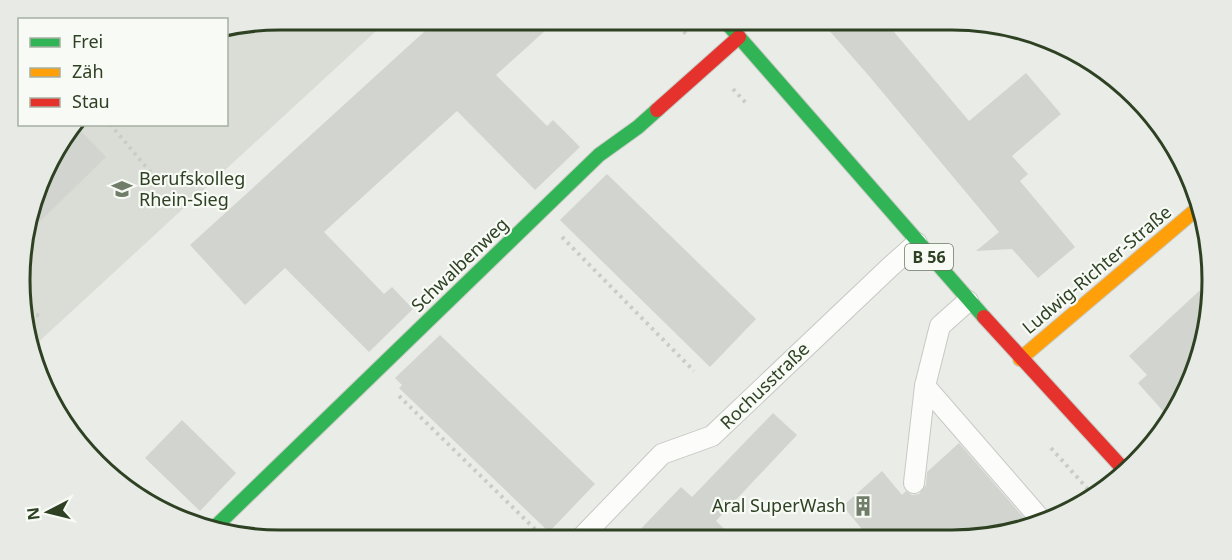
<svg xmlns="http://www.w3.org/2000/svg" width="1232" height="560" font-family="'Noto Sans',sans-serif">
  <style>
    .built { fill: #daddd5 }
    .building { fill: #d2d5cf }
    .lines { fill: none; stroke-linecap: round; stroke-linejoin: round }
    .lane-casing { stroke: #c7c9c4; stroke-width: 22 }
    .fast-casing { stroke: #c6cac2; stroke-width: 16 }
    .slow-casing { stroke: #c6cac2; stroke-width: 16 }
    .jam-casing { stroke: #c6cac2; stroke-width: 16 }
    .path { stroke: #c8cec6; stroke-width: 4; stroke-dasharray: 3 4.5; stroke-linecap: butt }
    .lane { stroke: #fcfcfb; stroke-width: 20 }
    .fast { stroke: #30b455; stroke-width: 14 }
    .slow { stroke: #ff9f0a; stroke-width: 14 }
    .jam { stroke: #e5322d; stroke-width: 14 }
    .labels { text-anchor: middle; stroke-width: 4.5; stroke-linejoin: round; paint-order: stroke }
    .shield { fill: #f8faf6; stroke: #6b7862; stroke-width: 1.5 }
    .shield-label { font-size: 16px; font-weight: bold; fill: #2e4123 }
    .poi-label { font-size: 18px; fill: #2e4123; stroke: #f8faf6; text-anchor: start }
    .street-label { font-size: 18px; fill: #2e4123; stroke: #f8faf6 }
    .rim { fill: none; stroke: #2e4123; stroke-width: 3 }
  </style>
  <rect width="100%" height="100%" fill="#eaece7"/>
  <path class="built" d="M 280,20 L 388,20 L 33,347 L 22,314 L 24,230 L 55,149 L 75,125 L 226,124 L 227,28 Z"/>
  <g class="building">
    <path d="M 437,20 L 557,20 L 496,75 L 547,126 L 553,120 L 580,147 L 535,190 L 457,111 L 324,232 L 384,294 L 392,287 L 413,309 L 369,352 L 285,268 L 245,305 L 190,245 Z"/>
    <path d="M 820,20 L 884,20 L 969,121 L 1026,73 L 1061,114 L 1012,156 L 1028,174 L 1020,181 L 1075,247 L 1038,278 L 1012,249 L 976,251 L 999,232 L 869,76 Z"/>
    <path d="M 75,125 L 106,157 L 24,237 L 24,230 L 55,149 Z"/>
    <path d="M 607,174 L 756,319 L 710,367 L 560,220 Z"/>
    <path d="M 1212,279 L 1193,379 L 1170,419 L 1138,383 L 1147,375 L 1129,356 Z"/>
    <path d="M 440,335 L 595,484 L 549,532 L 399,388 L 402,385 L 395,378 Z"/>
    <path d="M 773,413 L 797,435 L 716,521 L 735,539 L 631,539 L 681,487 L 692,497 Z"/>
    <path d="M 182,420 L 236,473 L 200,511 L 145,458 Z"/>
    <path d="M 959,443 L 1031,526 L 986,538 L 870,539 L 843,506 L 882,471 L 902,495 L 906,491 L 912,495 L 919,494 L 926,485 L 927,472 Z"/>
  </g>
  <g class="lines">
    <g class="lane-casing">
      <g id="lane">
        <path d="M 925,386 L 1044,523"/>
        <path d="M 914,483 L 925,386 L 940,326 L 968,301"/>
        <path d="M 579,540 L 662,454 L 712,436 L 890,267 L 917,243"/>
      </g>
    </g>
    <g class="fast-casing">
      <g id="fast">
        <path d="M 724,20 L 984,317"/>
        <path d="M 214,528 L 599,155 L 638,127 L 657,110"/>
      </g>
    </g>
    <g class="slow-casing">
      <path id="slow" d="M 1020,359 L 1198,208"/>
    </g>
    <g class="jam-casing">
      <g id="jam">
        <path d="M 657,110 L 739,37"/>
        <path d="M 984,317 L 1126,472"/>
      </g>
    </g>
    <g class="path">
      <path d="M 674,20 L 687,35"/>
      <path d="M 733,89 L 746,103"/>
      <path d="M 110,124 L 157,180"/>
      <path d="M 562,237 L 694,371"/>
      <path d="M 22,310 L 40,316"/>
      <path d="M 399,396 L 541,535"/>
      <path d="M 1051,448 L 1094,496"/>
    </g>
    <use href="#lane" class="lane"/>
    <use href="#fast" class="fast"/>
    <use href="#slow" class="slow"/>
    <use href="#jam" class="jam"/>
  </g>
  <defs>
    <g id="school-bare" transform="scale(1.62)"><path d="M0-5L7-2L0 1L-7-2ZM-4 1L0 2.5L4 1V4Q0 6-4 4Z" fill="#707d68" stroke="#f8faf6" stroke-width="2.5" paint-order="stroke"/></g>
    <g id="building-bare" transform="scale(1.62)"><path d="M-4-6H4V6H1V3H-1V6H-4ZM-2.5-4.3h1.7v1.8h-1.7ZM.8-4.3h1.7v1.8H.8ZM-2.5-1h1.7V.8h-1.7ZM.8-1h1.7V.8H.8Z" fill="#707d68" stroke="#f8faf6" stroke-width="2.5" paint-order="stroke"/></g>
  </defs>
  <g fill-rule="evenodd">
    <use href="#school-bare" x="122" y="189"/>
    <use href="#building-bare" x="863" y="506"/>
  </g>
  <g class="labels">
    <rect class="shield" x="905" y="244" width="48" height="26" rx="4.5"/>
    <g class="shield-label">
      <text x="929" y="263">B 56</text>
    </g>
    <g class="poi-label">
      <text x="139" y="185">Berufskolleg<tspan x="139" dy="21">Rhein-Sieg</tspan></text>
      <text x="846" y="512" text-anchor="end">Aral SuperWash</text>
    </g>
    <g class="street-label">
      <text transform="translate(460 265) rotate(-44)" y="6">Schwalbenweg</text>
      <text transform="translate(1097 270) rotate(-40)" y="6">Ludwig-Richter-Straße</text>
      <text transform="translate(765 386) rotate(-44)" y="6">Rochusstraße</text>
    </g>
  </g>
  <path d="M0 0H1232V560H0ZM280 30H952A250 250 0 0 1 1202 280V280A250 250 0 0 1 952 530H280A250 250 0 0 1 30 280V280A250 250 0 0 1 280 30Z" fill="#e8ebe5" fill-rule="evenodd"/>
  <path class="rim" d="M280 30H952A250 250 0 0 1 1202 280V280A250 250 0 0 1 952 530H280A250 250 0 0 1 30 280V280A250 250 0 0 1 280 30Z"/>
  <rect x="18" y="18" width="210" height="108" fill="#f8faf6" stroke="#a7b0a2" stroke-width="1.5"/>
  <rect x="30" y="38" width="30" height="9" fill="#30b455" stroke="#a7b0a2" stroke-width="1.5"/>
  <text x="72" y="48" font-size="18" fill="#2e4123">Frei</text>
  <rect x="30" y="68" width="30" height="9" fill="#ff9f0a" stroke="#a7b0a2" stroke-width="1.5"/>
  <text x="72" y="78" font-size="18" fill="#2e4123">Zäh</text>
  <rect x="30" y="98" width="30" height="9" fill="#e5322d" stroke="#a7b0a2" stroke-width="1.5"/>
  <text x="72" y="108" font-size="18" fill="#2e4123">Stau</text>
  <g transform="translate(48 512) rotate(263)" stroke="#f8faf6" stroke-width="4.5" paint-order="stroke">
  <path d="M0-4.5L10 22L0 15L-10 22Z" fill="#2e4123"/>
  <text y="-9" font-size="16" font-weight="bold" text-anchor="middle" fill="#2e4123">N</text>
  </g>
</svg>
